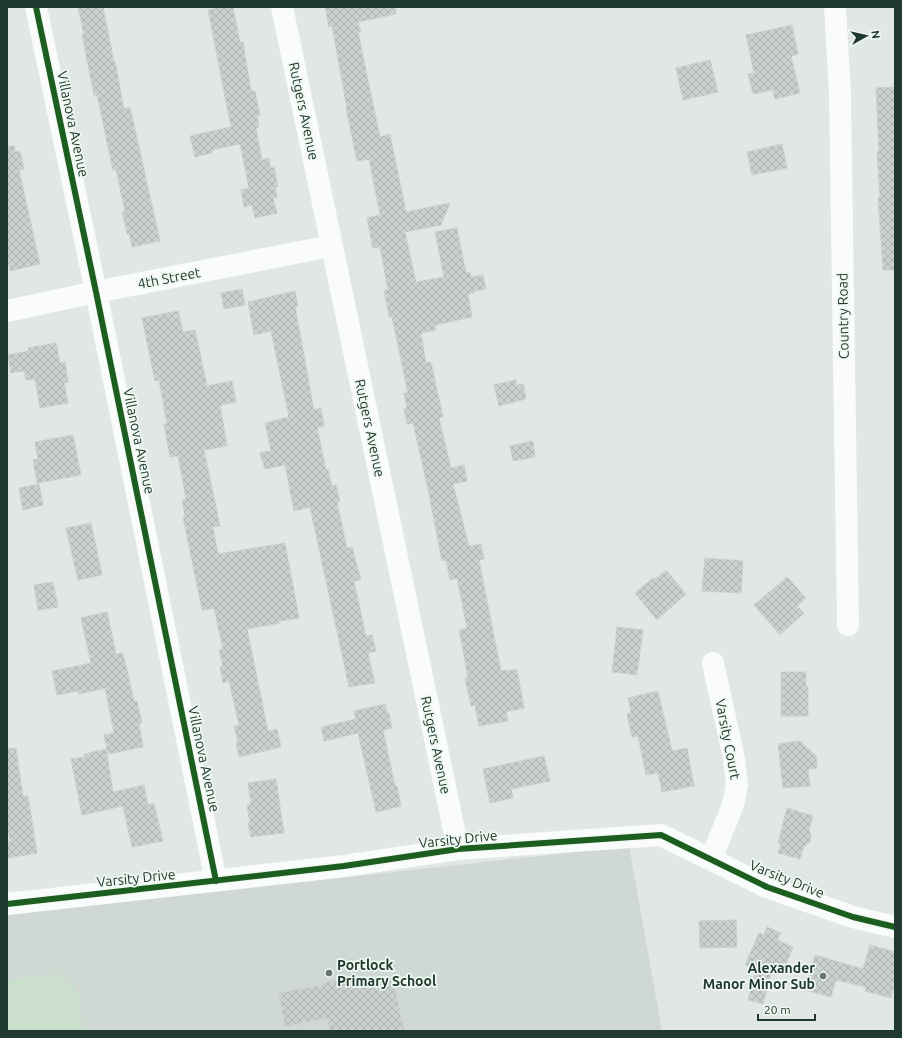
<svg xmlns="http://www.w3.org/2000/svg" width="902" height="1038" font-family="Ubuntu,sans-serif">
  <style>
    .built { fill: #cfd8d3 }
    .pitch { fill: #cae0cd }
    .building { fill: url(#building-cross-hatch); stroke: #cad0cd }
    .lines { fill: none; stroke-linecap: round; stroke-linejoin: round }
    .minor { stroke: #fafbfb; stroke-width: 22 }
    .cycleway-casing { stroke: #eff7f1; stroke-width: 8 }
    .cycleway { stroke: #1b5e20; stroke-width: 6 }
    .poi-dot { fill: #64766e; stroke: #eff7f1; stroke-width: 1.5 }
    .labels { text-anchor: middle; stroke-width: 3.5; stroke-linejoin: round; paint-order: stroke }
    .street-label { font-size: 14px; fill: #20392f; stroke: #eff7f1 }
    .poi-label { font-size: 14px; font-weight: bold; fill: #20392f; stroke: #eff7f1; text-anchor: start }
  </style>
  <defs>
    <pattern id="building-cross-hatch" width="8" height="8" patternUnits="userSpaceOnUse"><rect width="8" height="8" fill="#cad0cd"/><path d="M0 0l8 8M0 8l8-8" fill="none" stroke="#adb3b0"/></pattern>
  </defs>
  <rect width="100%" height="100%" fill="#e1e7e4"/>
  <path class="built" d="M 629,846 L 662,1031 L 7,1031 L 7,915 Z"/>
  <path class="pitch" d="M 57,974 L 78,989 L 82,1031 L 7,1031 L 7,980 Z"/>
  <g class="building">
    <path d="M 78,7 L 103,7 L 114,62 L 115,61 L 124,109 L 130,107 L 160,241 L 132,247 L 129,233 L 127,234 L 122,212 L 125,212 L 116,169 L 113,170 L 97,95 L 94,95 L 82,35 L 84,35 Z"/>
    <path d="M 222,7 L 233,7 L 240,42 L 243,42 L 251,91 L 255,91 L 260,115 L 257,115 L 259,127 L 256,128 L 262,160 L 269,158 L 270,168 L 274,167 L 278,187 L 275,187 L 277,197 L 273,198 L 277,213 L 255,218 L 252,205 L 244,207 L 241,190 L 249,188 L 240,144 L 212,150 L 212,153 L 195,157 L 190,136 L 231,127 L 208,10 Z"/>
    <path d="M 325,7 L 395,7 L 396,14 L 358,22 L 361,32 L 358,32 L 380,137 L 390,134 L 406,212 L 450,203 L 441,225 L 405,232 L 416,282 L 444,277 L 435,232 L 457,228 L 466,273 L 470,272 L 471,277 L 483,275 L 486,289 L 474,291 L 474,293 L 468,294 L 472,317 L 435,325 L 436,330 L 421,333 L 426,363 L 431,362 L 443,417 L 439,418 L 451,468 L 464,465 L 467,481 L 453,484 L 469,546 L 481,544 L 484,559 L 479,560 L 501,671 L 507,670 L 508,671 L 517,669 L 524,708 L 506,712 L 508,721 L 479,726 L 475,705 L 471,706 L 465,678 L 468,677 L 459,630 L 467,628 L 457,578 L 450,580 L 446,560 L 442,561 L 428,489 L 413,423 L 407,424 L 404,409 L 407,409 L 404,393 L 408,393 L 392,317 L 389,317 L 384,290 L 388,290 L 380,247 L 373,248 L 367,218 L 380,215 L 369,159 L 357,161 L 346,108 L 347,108 L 332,26 L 329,27 Z"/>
    <path d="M 792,25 L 798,54 L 791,56 L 800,93 L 775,99 L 773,90 L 753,94 L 748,74 L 754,73 L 746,35 Z"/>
    <path d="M 710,60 L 718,92 L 683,100 L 676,68 Z"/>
    <path d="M 895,87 L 895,270 L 883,270 L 878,197 L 880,197 L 877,152 L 879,152 L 876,88 Z"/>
    <path d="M 782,144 L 787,168 L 752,175 L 747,152 Z"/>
    <path d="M 7,146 L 14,146 L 15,152 L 20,151 L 24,169 L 19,170 L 40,264 L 10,271 L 7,255 Z"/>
    <path d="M 242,289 L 245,305 L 224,309 L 221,293 Z"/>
    <path d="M 295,291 L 298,306 L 295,306 L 314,410 L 321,408 L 324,426 L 317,427 L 326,470 L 328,469 L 332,486 L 336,485 L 340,501 L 337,502 L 347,548 L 352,547 L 361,580 L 354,581 L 366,636 L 372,635 L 376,651 L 368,653 L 375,683 L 349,687 L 310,507 L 294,511 L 285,465 L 265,469 L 260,453 L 271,451 L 265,423 L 289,417 L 271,331 L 254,335 L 248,302 Z"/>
    <path d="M 178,311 L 183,332 L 195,330 L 207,386 L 232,381 L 236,402 L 220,405 L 227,446 L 204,450 L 220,526 L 213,527 L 218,554 L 285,543 L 299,618 L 280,621 L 280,623 L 247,629 L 268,731 L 277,729 L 281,747 L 239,757 L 236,742 L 238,741 L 234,726 L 239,725 L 229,681 L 223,683 L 220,667 L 223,666 L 219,650 L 223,649 L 214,608 L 202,610 L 183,517 L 185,516 L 182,500 L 186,499 L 178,456 L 170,457 L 164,424 L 167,424 L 159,380 L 155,381 L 142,318 Z"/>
    <path d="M 56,343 L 60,363 L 65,362 L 68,382 L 64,383 L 68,403 L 40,408 L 35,379 L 26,380 L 24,371 L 11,373 L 8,355 L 29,351 L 28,348 Z"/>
    <path d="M 516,380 L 517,385 L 523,384 L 526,399 L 499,406 L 494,385 Z"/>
    <path d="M 73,435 L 81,475 L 37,483 L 33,460 L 38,459 L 35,442 Z"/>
    <path d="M 533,441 L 535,457 L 513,461 L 510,446 Z"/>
    <path d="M 39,484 L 43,505 L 23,510 L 19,488 Z"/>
    <path d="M 91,523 L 102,575 L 78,580 L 66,528 Z"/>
    <path d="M 705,558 L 743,561 L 741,593 L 702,591 Z"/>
    <path d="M 666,570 L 686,594 L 657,620 L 635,593 L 653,578 L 654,580 Z"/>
    <path d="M 787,577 L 806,598 L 797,606 L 804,613 L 780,635 L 754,605 Z"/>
    <path d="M 53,582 L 58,607 L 38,610 L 34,585 Z"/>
    <path d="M 107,612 L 116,654 L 123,653 L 134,701 L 137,701 L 142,723 L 139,724 L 143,747 L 108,754 L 104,735 L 114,733 L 105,688 L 79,694 L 78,691 L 57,695 L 52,671 L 91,663 L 81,618 Z"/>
    <path d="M 617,627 L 643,630 L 637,675 L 612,672 Z"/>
    <path d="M 781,672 L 806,672 L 806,687 L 808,687 L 808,716 L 781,716 Z"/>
    <path d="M 658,691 L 672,751 L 687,748 L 694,786 L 662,792 L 658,773 L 646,775 L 638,736 L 632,737 L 627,714 L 631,713 L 628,698 Z"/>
    <path d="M 385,704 L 387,713 L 389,713 L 392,728 L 383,730 L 395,786 L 397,786 L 401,806 L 376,812 L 358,733 L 324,741 L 321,727 L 356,719 L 354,711 Z"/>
    <path d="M 800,741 L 816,756 L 817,768 L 808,769 L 810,786 L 783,788 L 778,744 Z"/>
    <path d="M 16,748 L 23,796 L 28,796 L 37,853 L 7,858 L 7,842 L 10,841 L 7,824 L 7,749 Z"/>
    <path d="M 106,749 L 113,792 L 144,785 L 148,805 L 154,803 L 163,841 L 132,847 L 123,806 L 82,815 L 71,759 L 85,757 L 84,754 Z"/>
    <path d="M 544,756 L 550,781 L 511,789 L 513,798 L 490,803 L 483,769 Z"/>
    <path d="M 276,779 L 284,833 L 251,837 L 248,823 L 250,823 L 247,805 L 251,805 L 248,783 Z"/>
    <path d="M 787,808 L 813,816 L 809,830 L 811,836 L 810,842 L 804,846 L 800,859 L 778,853 L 781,844 L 778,843 Z"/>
    <path d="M 736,920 L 737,947 L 700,948 L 699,921 Z"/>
    <path d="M 767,927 L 781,933 L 777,940 L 793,947 L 783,972 L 773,967 L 763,1004 L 748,1000 L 756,970 L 745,965 L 759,933 L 764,935 Z"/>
    <path d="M 870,945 L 895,952 L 895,981 L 891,998 L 865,991 L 866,987 L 836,980 L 831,997 L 805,990 L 815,955 L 863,969 Z"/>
    <path d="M 350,977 L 352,989 L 393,980 L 404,1031 L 330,1031 L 328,1018 L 285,1026 L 279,993 L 323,985 L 322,983 Z"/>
  </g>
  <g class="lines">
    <g class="minor">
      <path d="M 36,7 L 96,292 L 216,881"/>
      <path d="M 282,7 L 458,849"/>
      <path d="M 835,7 L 840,95 L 848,625"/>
      <path d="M 7,311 L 96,292 L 331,246"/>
      <path d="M 711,859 L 733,805 L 737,785 L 734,758 L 713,663"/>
      <path d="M 7,904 L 344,866 L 458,849 L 661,835 L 767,887 L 853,917 L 895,927"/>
    </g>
    <g class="cycleway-casing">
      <g id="cycleway">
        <path d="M 36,7 L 96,292 L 216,881"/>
        <path d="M 7,904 L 344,866 L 458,849 L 661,835 L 767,887 L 853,917 L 895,927"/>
      </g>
    </g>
    <use href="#cycleway" class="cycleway"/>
  </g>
  <g class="poi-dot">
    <circle cx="329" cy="973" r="4"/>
    <circle cx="823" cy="976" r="4"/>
  </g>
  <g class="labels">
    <g class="street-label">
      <text transform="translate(304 111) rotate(78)" y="5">Rutgers Avenue</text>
      <text transform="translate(73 124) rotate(78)" y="5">Villanova Avenue</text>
      <text transform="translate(169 278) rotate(-11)" y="5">4th Street</text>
      <text transform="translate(843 316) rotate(-91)" y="5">Country Road</text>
      <text transform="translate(370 428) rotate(78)" y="5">Rutgers Avenue</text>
      <text transform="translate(139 441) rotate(78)" y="5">Villanova Avenue</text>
      <text transform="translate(728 739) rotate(79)" y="5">Varsity Court</text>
      <text transform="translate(436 745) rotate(78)" y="5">Rutgers Avenue</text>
      <text transform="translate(204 759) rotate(78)" y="5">Villanova Avenue</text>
      <text transform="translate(458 839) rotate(-6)" y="5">Varsity Drive</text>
      <text transform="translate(136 878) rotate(-6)" y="5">Varsity Drive</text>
      <text transform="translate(787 879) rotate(22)" y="5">Varsity Drive</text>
    </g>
    <g class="poi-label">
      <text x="337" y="970">Portlock<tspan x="337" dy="16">Primary School</tspan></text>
      <text x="815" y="973" text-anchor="end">Alexander<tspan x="815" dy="16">Manor Minor Sub</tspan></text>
    </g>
  </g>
  <rect width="902" height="1038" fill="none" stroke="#20392f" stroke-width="16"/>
  <g transform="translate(866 36) rotate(82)" stroke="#eff7f1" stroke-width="3" paint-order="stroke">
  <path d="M0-3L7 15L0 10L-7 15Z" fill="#20392f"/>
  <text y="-6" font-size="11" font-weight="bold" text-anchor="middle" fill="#20392f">N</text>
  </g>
  <path d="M758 1014v6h57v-6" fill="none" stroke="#20392f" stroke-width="2"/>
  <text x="764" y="1014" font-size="12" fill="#20392f" stroke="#eff7f1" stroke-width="3" paint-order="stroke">20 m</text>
</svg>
